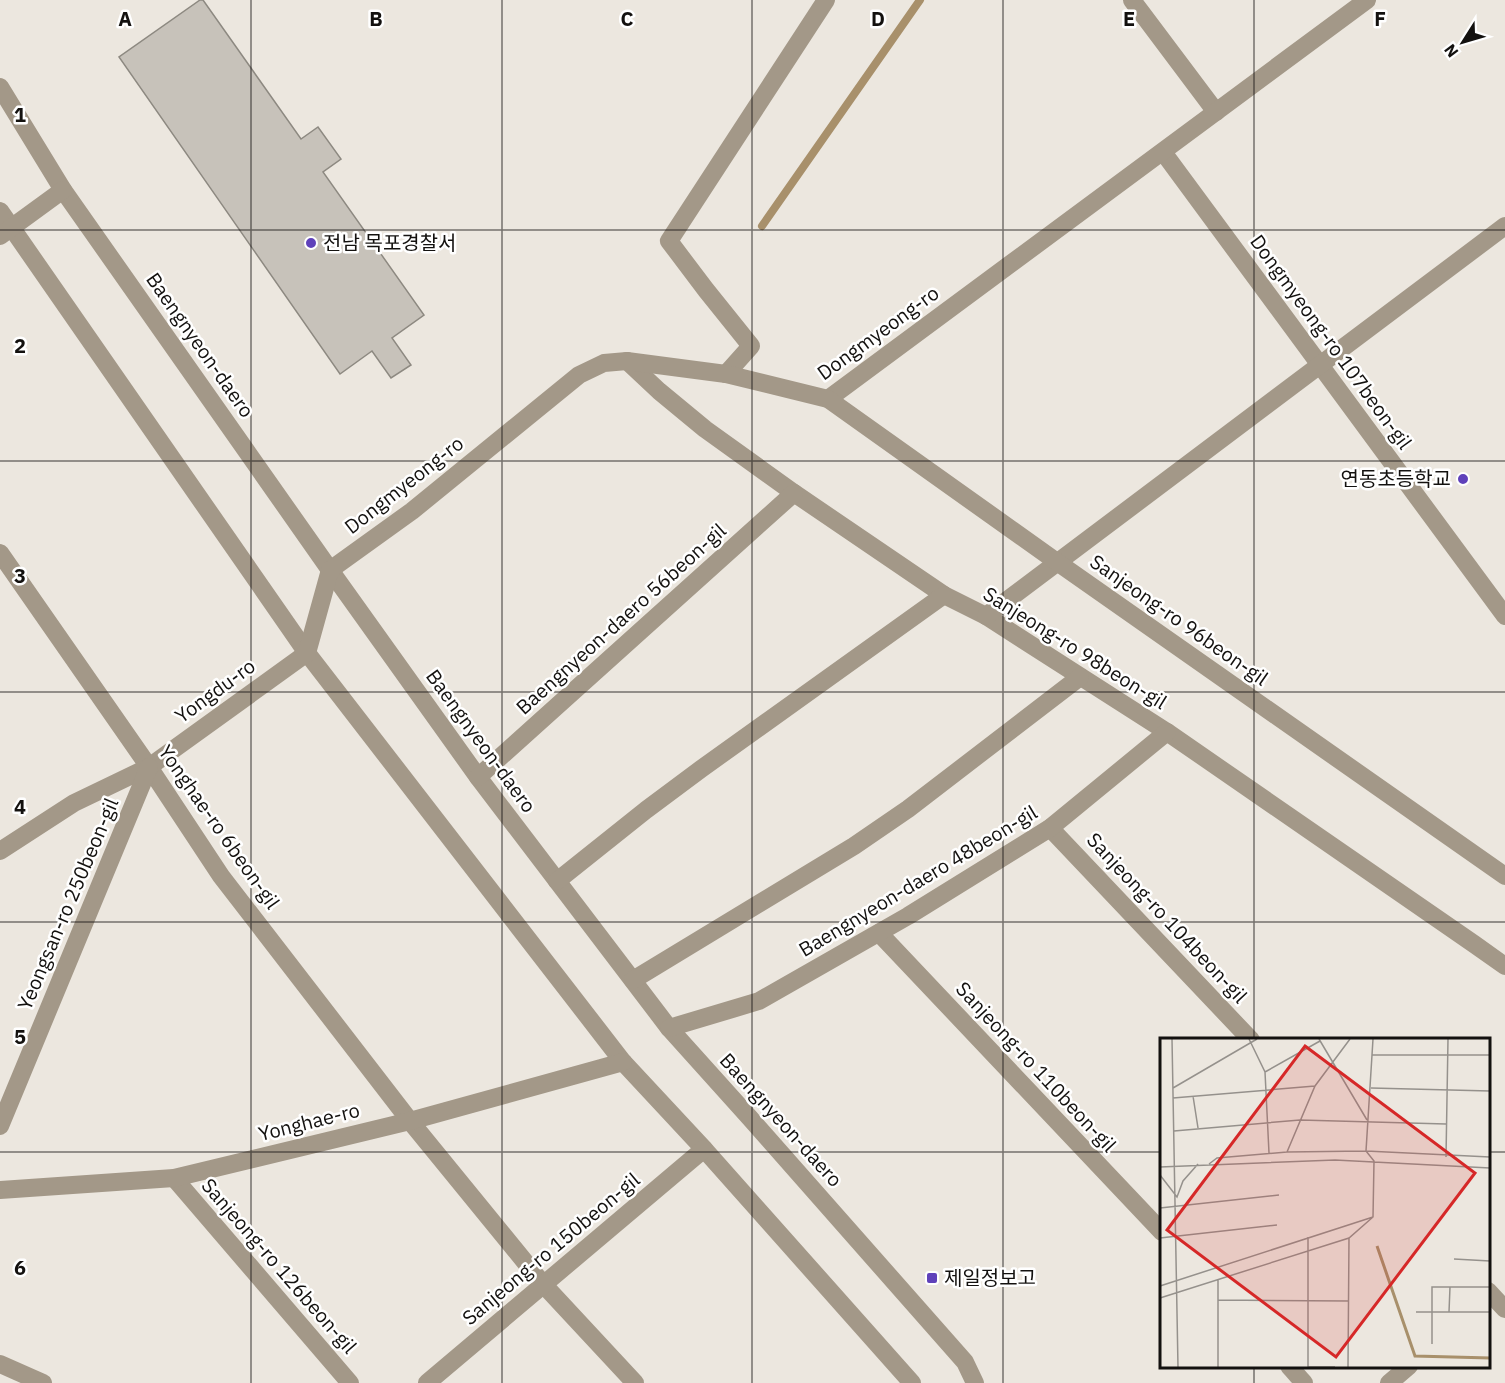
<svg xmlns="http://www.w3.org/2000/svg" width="1505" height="1383" font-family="'IBM Plex Sans','Noto Sans KR',sans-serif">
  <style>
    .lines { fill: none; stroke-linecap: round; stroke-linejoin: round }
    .stream { stroke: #a8906b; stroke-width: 8 }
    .building { fill: #c7c2ba; stroke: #8d8981; stroke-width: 1.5 }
    .minor { stroke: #a39888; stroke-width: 18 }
    .grid { fill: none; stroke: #13110f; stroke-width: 1.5; stroke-opacity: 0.55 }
    .poi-dot { fill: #5f41ba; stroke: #fff; stroke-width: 2 }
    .labels { text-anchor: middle; stroke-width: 5; stroke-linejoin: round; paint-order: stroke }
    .poi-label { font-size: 20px; fill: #13110f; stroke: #fff; text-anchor: start }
    .street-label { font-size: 20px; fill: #13110f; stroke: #fff }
    .inset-river { fill: none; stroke: #a8906b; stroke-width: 3 }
    .inset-road { fill: none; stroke: #95918c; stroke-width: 1.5 }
    .view { fill: #d62828; fill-opacity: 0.15; stroke: #d62828; stroke-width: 3 }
    .inset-edge { fill: none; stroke: #13110f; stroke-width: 3 }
    .grid-label { font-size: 20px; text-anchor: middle; font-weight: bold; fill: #13110f; stroke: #fff; stroke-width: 5; stroke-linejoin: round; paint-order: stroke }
  </style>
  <rect width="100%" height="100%" fill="#ece7df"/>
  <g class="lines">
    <path class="stream" d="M 762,226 L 920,0"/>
  </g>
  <path class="building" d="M 200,0 L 203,0 L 301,139 L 318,127 L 341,159 L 323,172 L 424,315 L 392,338 L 411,365 L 391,378 L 372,351 L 340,374 L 119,57 Z"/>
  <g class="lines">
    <g class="minor">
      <path d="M 1132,0 L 1216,112"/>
      <path d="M 0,87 L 63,190 L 330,570 L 478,777 L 669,1028 L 749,1117 L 965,1362 L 975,1383"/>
      <path d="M 1163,152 L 1505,616"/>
      <path d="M 0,211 L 307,653 L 623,1062 L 704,1149 L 912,1383"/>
      <path d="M 0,236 L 63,190"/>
      <path d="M 627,361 L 659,391 L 705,429 L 794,493 L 944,595 L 986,616 L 1167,732 L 1474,944 L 1505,966"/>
      <path d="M 726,374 L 751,346 L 706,290 L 669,241 L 826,0"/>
      <path d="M 828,399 L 1367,0"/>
      <path d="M 0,553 L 149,767 L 221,876 L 410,1121 L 543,1284 L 635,1383"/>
      <path d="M 986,616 L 1505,226"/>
      <path d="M 478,777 L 794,493"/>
      <path d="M 1050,828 L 1251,1040"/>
      <path d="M 0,851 L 74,803 L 149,767 L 307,653 L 330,570 L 412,511 L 579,375 L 604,363 L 627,361 L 726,374 L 828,399 L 1057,562 L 1505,876"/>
      <path d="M 557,881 L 646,810 L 701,769 L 944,595"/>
      <path d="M 879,933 L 1162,1232"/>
      <path d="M 633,980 L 854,846 L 908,809 L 1080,677"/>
      <path d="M 669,1028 L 759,1001 L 908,916 L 1050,828 L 1167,732"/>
      <path d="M 0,1126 L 149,767"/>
      <path d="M 174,1178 L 350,1383"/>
      <path d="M 0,1190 L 174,1178 L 410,1121 L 623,1062"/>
      <path d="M 1488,1291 L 1505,1309"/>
      <path d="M 0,1364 L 43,1383"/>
      <path d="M 1289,1366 L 1304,1383"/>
      <path d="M 427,1383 L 704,1149"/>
      <path d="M 1389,1383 L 1409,1366"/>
    </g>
  </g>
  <path class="grid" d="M 251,0 L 251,1383M 502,0 L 502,1383M 752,0 L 752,1383M 1003,0 L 1003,1383M 1254,0 L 1254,1040M 0,230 L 1505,230M 0,461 L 1505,461M 0,692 L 1505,692M 0,922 L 1505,922M 0,1152 L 1162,1152M 1488,1152 L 1505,1152M 1254,1366 L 1254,1383"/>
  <g class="poi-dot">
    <circle cx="311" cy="243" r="6"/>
    <circle cx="1463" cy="479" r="6"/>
    <rect x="926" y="1272" width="12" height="12" rx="3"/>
  </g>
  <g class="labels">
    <g class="poi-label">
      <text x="323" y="250">전남 목포경찰서</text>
      <text x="1451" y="486" text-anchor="end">연동초등학교</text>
      <text x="944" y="1285">제일정보고</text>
    </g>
    <g class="street-label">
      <text transform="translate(878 333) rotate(-36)" y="7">Dongmyeong-ro</text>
      <text transform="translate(1331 342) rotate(54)" y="7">Dongmyeong-ro 107beon-gil</text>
      <text transform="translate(200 345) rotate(55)" y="7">Baengnyeon-daero</text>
      <text transform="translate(404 485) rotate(-38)" y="7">Dongmyeong-ro</text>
      <text transform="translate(621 619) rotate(-42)" y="7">Baengnyeon-daero 56beon-gil</text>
      <text transform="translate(1179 620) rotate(35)" y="7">Sanjeong-ro 96beon-gil</text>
      <text transform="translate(1075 648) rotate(32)" y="7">Sanjeong-ro 98beon-gil</text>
      <text transform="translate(215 691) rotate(-36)" y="7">Yongdu-ro</text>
      <text transform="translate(481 741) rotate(54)" y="7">Baengnyeon-daero</text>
      <text transform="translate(219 827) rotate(55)" y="7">Yonghae-ro 6beon-gil</text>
      <text transform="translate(918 881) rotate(-31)" y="7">Baengnyeon-daero 48beon-gil</text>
      <text transform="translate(68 904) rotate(-67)" y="7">Yeongsan-ro 250beon-gil</text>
      <text transform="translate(1167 918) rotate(47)" y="7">Sanjeong-ro 104beon-gil</text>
      <text transform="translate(1036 1067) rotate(47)" y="7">Sanjeong-ro 110beon-gil</text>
      <text transform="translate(781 1120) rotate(48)" y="7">Baengnyeon-daero</text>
      <text transform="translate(309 1122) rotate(-14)" y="7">Yonghae-ro</text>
      <text transform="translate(551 1249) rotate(-40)" y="7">Sanjeong-ro 150beon-gil</text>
      <text transform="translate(279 1266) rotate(49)" y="7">Sanjeong-ro 126beon-gil</text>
    </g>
  </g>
  <g transform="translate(1160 1038)">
    <rect width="330" height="330" fill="#ece7df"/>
    <path class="inset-river" d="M 217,208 L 255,318 L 330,320"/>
    <path class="inset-road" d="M 12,1 L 18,329M 89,1 L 105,34 L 109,115M 159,1 L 207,82M 212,17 L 330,17M 105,34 L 160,3M 13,50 L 97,1M 211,50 L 330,53M 33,58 L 38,90M 13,60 L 155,48M 14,93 L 140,82 L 286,86M 127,114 L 155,48 L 190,1M 286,119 L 288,1M 49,126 L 57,120 L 127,114 L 206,113 L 330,119M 0,129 L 175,122 L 330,130M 0,137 L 17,159 L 23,143 L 38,126M 0,170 L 119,157M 0,200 L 117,187M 294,221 L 330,223M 0,248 L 213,179M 0,260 L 189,200 L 213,179 L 214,123 L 206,113 L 213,1M 58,262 L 189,263M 256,274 L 330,274M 289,274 L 290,249M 272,306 L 272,249 L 330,249M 58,329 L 58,242M 148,329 L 148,199M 148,329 L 175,329M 188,329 L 189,200"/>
    <path class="view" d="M 145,8 L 315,135 L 176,319 L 7,192 Z"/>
    <rect width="330" height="330" class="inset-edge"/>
  </g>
  <g class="grid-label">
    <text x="125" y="26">A</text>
    <text x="376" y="26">B</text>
    <text x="627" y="26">C</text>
    <text x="878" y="26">D</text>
    <text x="1129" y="26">E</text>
    <text x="1380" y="26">F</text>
    <text x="20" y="122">1</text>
    <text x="20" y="353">2</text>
    <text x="20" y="583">3</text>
    <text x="20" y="814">4</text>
    <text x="20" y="1044">5</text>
    <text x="20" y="1275">6</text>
  </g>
  <g transform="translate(1463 42) rotate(233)" stroke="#ffffff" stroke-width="4.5" paint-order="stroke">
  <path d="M0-4.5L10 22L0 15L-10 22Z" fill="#13110f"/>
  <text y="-9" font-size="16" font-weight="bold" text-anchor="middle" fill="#13110f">N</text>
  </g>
</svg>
